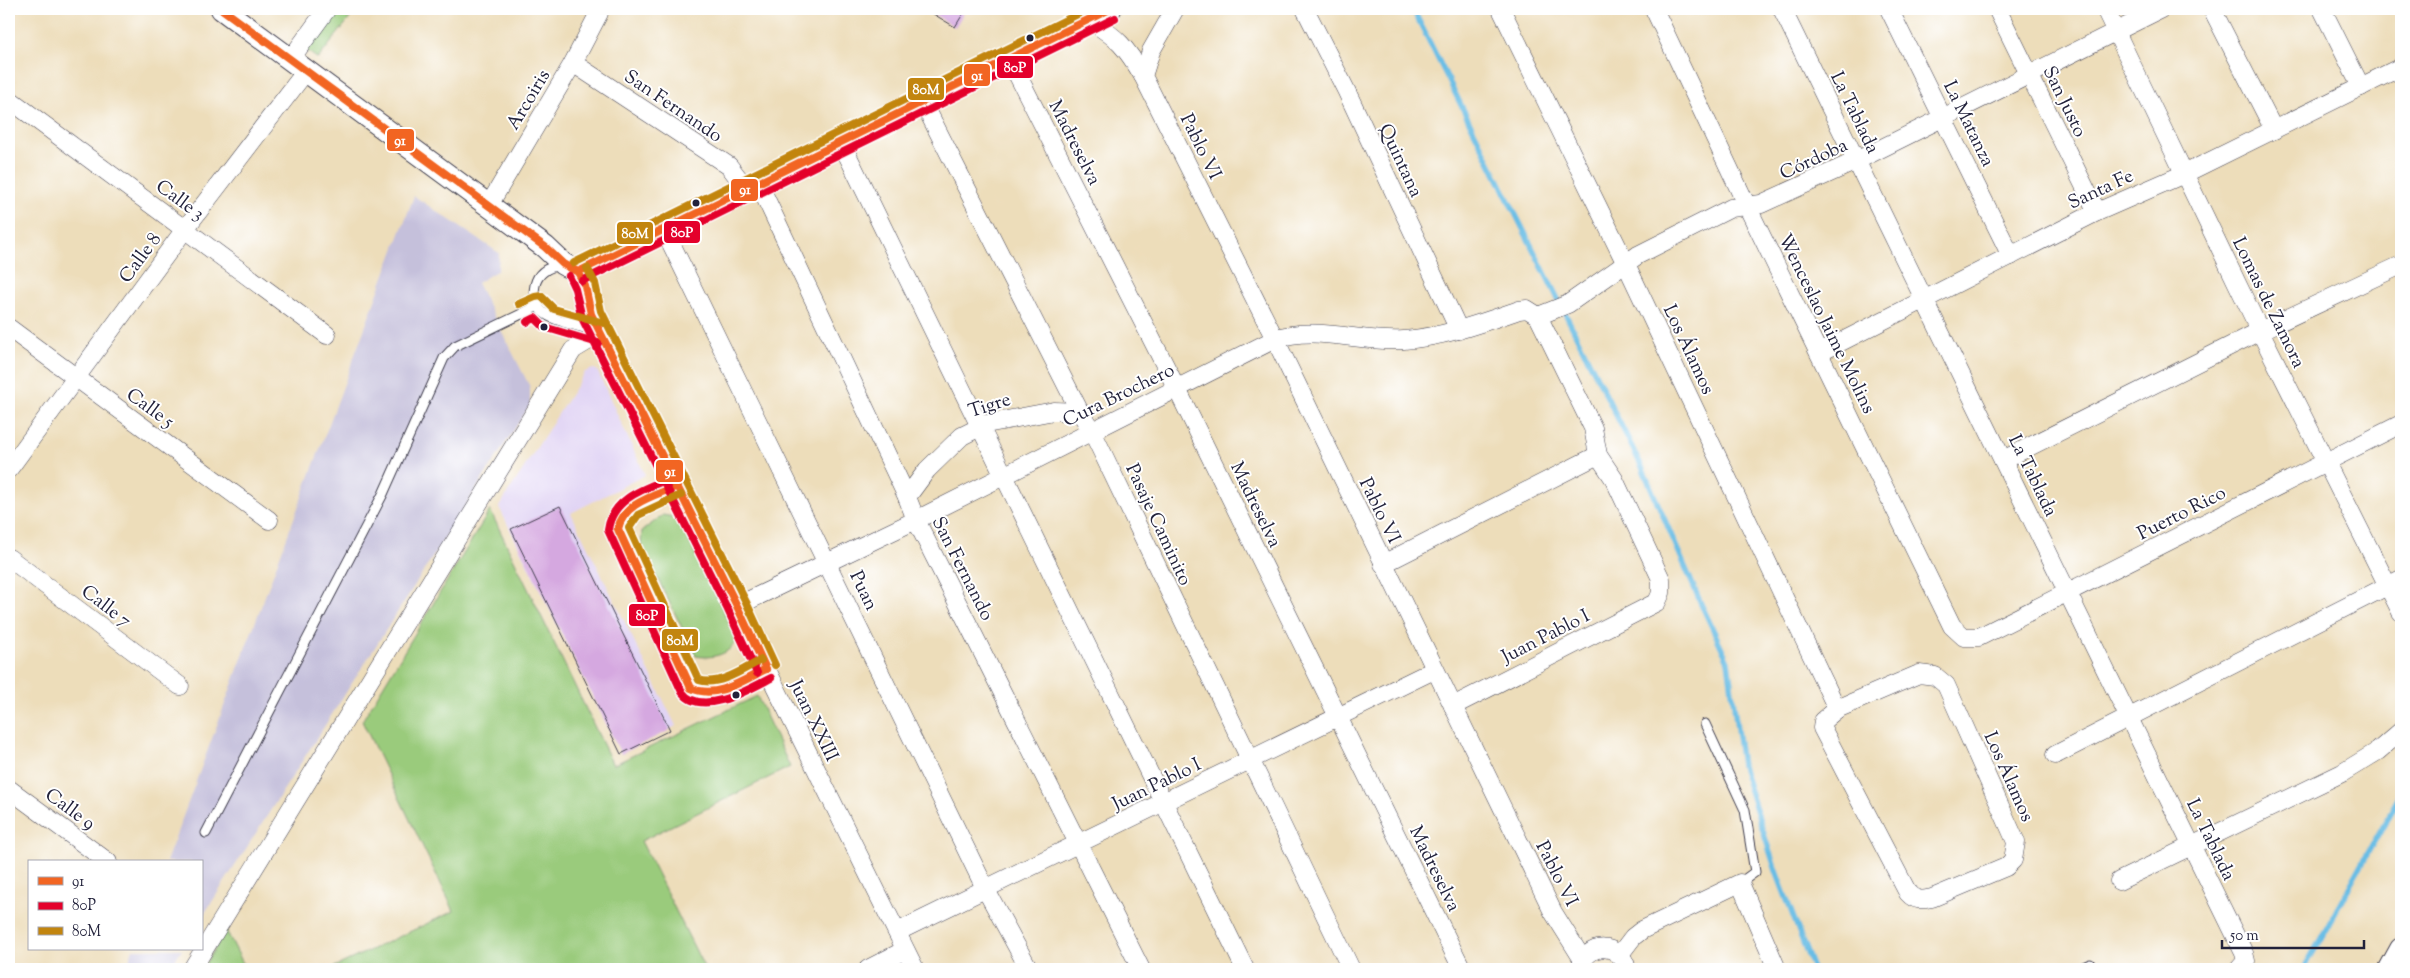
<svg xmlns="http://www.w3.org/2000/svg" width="2410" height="978" font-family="'Sorts Mill Goudy',serif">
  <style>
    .built { fill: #e1d4f4 }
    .industrial { fill: #c5c0db }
    .green { fill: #9acb7b; stroke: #5e765b }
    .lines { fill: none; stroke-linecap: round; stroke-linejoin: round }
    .stream { stroke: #69bde5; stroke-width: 5.5 }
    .building { fill: #d5a8e0 }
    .service-casing { stroke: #403e4e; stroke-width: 11 }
    .minor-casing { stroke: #403e4e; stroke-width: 19 }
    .tertiary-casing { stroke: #403e4e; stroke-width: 24 }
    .service { stroke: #fff; stroke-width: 9 }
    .minor { stroke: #fff; stroke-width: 18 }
    .tertiary { stroke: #fff; stroke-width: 22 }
    .bus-1-casing { stroke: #fff; stroke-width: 11 }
    .bus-2-casing { stroke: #fff; stroke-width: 11 }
    .bus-3-casing { stroke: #fff; stroke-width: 11 }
    .bus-1 { stroke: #f26522; stroke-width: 8 }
    .bus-2 { stroke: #e4002b; stroke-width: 8 }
    .bus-3 { stroke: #c2850f; stroke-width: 8 }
    .bus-dot { fill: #22223b; stroke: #fff; stroke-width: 2 }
    .labels { text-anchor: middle; stroke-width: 4; stroke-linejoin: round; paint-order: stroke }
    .street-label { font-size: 19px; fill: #22223b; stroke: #fff }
    .line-badge { stroke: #fff; stroke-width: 2 }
    .badge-label { font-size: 14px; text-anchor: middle; font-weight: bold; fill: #fff }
  </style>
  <rect width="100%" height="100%" fill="#fff"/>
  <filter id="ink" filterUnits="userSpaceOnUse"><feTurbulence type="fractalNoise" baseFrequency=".02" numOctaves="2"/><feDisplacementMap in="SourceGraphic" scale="10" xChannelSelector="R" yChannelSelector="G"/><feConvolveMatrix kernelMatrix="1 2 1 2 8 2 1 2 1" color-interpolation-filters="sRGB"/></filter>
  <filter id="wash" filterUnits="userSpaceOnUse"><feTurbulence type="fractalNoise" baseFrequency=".0096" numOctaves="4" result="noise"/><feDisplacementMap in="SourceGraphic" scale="20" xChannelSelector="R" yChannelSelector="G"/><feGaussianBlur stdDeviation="1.12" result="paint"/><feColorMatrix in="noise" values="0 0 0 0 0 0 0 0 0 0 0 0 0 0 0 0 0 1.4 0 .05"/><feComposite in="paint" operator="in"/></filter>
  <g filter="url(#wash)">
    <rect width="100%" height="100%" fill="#edddba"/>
    <path class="built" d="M 593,369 L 597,370 L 645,475 L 571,513 L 676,726 L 621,754 L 499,507 L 585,372 Z"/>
    <g class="industrial">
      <path d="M 414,196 L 499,253 L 498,270 L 477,283 L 530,387 L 530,405 L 201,919 L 201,862 L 166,862 Z"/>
      <path d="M 133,949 L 182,949 L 169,969 L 126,969 Z"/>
    </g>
    <g class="green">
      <path d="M 333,9 L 357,9 L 318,59 L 303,48 Z"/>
      <path d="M 490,510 L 613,765 L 757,696 L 790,767 L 641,841 L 705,969 L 330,969 L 454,911 L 362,721 Z"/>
      <path d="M 663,515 L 678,518 L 736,637 C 733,655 711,659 696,656 L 641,545 L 642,531 Z"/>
      <path d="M 226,930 L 246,969 L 202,969 Z"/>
    </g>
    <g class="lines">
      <g class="stream">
        <path d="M 1413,9 L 1642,467 L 1702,606 L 1728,661 L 1742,766 L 1776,871 L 1813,969"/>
        <path d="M 2304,969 L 2401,793"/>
      </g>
    </g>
    <g id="blocks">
      <g class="building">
        <path d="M 925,9 L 966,9 L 955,27 Z"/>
        <path d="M 560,506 L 670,730 L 621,754 L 511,529 Z"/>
      </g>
    </g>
  </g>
  <g filter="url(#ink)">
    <use href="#blocks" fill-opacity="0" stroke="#403e4e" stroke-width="1"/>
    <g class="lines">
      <g class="service-casing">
        <g id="service">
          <path d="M 560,265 C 548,267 538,272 535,285 C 527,322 574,323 598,332"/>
          <path d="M 564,322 C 577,320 583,315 586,303"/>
          <path d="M 1705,724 L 1745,810 L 1755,872 L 1740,883"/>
          <path d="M 206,833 L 383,494 L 444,358 L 455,346 L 538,306"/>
          <path d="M 2079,969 L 2090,964 L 2092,969"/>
        </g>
      </g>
      <g class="minor-casing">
        <g id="minor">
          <path d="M 1175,9 L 1151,51 L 1143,76 L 1275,339 L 1553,912 L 1583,960"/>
          <path d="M 1305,9 L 1346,90 L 1459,330"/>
          <path d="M 1501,9 L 1626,264 L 1837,709"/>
          <path d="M 1654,9 L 1747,206 L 1952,626 L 1964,637 L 1979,637 L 2401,424"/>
          <path d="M 1782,9 L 2244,953 L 2246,961 L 2239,969"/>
          <path d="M 1889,9 L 2011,256"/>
          <path d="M 1997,9 L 2097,212"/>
          <path d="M 2105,9 L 2260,331 L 2401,612"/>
          <path d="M 2212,9 L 2274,130"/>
          <path d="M 2322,9 L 2361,87"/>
          <path d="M 1089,20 C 1118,38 1126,47 1143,76"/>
          <path d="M 290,60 L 327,9"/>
          <path d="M 1010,60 L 1177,389 L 1462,969"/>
          <path d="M 573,63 L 729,166 L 746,188"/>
          <path d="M 9,99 L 327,335"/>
          <path d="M 923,102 L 1080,412 L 1092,431 L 1351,969"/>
          <path d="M 841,142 L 1245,969"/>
          <path d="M 758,182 L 907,497 L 916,520 L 1141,969"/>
          <path d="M 489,205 L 573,63 L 599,13"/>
          <path d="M 664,229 L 986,890 L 1029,969"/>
          <path d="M 578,272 L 585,286 L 591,314 L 915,969"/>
          <path d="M 1538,316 L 1568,304 L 1638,255 L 1731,208 L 1761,204 L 1856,161 L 2161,9"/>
          <path d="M 9,328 L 269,520"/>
          <path d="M 1819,353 L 2097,212 L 2184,174 L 2401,67"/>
          <path d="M 2003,460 L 2260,331 L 2401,265"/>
          <path d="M 9,469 L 185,229 L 306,71"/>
          <path d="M 677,486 C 658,495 619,504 618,529 L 691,688 C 709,702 748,678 766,669"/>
          <path d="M 907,497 L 927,470 L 962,436 L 986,424 L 1054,411 L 1080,412"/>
          <path d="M 9,558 L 180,686"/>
          <path d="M 1383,564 L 1598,455"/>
          <path d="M 737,606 L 916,520 L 1275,339 C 1315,325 1362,343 1404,340 C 1444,337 1481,323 1519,310 L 1527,309 L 1538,316"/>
          <path d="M 1919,674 L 1935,676 L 1946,685 L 2016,842 L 2013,860 L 2006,867 L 1932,898 C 1922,900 1915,901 1908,893 L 1822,728 L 1823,721 L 1837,709 Z"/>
          <path d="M 1453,706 L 1657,602 L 1661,593 L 1661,579 L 1614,479 L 1598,455 L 1593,428 L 1538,316"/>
          <path d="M 2055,755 L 2401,579"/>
          <path d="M 9,789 L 108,862"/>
          <path d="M 2119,881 L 2342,773 L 2378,751 L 2401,731"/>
          <path d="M 897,932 L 1434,670"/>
          <path d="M 1620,954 L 1633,937 L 1642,930 L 1740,883 L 1777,969"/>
          <path d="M 192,969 L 573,350 L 601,333"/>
          <path d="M 868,969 L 905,950"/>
          <path d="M 1580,969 C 1586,941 1621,942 1627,969"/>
        </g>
      </g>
      <g class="tertiary-casing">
        <g id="tertiary">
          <path d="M 222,9 L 545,247 L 563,264 L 578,272 L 758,182 L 1010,60 L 1110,9"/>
          <path d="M 2390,969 L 2401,949"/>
        </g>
      </g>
      <use href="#service" class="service"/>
      <use href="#minor" class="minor"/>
      <use href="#tertiary" class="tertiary"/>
      <g class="bus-1-casing">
        <g id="bus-1">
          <path d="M 222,9 L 545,247 L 563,264 L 578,272"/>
          <path d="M 578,272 L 1110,9"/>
          <path d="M 578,272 L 585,286 L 591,314 L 737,606 L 766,669"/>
          <path d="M 677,486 C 655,496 624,502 618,529 L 691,688 C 716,700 744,680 766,669"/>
        </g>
      </g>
      <g class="bus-2-casing">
        <g id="bus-2">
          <path d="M 569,276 L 575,289 L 582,318 L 728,610 L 757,673"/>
          <path d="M 582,281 L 1115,18"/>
          <path d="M 527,322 L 535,318 L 544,327 L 598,343"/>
          <path d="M 673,477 C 647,488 612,497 608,530 L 682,692 C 701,718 750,689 771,678"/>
        </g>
      </g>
      <g class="bus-3-casing">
        <g id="bus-3">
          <path d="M 574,263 L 1088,9"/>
          <path d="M 587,268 L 595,283 L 601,311 L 746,602 L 775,665"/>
          <path d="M 519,304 L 535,297 L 541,296 L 554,309 L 604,323"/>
          <path d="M 681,495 L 638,515 L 629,528 L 699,680 C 718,687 744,669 761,660"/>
        </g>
      </g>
      <use href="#bus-1" class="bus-1"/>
      <use href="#bus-2" class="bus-2"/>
      <use href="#bus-3" class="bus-3"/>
    </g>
  </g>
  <g class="bus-dot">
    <circle cx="1030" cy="38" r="4.5"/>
    <circle cx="696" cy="203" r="4.5"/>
    <circle cx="544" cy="327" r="4.5"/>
    <circle cx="736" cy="695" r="4.5"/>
  </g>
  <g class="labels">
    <g class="street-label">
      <text transform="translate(527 99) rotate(-59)" y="7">Arcoiris</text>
      <text transform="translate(2066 101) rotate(64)" y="7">San Justo</text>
      <text transform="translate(674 105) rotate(34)" y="7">San Fernando</text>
      <text transform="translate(1856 112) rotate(64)" y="7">La Tablada</text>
      <text transform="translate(1970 123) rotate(64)" y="7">La Matanza</text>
      <text transform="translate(1076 142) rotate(63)" y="7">Madreselva</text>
      <text transform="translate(1202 146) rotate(64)" y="7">Pablo VI</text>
      <text transform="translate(1813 158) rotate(-25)" y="7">Córdoba</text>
      <text transform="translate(1402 160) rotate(65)" y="7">Quintana</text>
      <text transform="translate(2100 188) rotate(-25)" y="7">Santa Fe</text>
      <text transform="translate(181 199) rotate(36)" y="7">Calle 3</text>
      <text transform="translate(139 257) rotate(-54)" y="7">Calle 8</text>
      <text transform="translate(2270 302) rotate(64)" y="7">Lomas de Zamora</text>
      <text transform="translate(1828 323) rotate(64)" y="7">Wenceslao Jaime Molins</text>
      <text transform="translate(1690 349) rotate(65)" y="7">Los Álamos</text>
      <text transform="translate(1118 394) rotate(-26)" y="7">Cura Brochero</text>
      <text transform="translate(989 404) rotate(-18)" y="7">Tigre</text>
      <text transform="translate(151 407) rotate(36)" y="7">Calle 5</text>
      <text transform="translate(2034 475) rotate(64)" y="7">La Tablada</text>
      <text transform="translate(1257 504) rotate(64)" y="7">Madreselva</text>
      <text transform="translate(1381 510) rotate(64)" y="7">Pablo VI</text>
      <text transform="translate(2181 512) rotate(-27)" y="7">Puerto Rico</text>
      <text transform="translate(1160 524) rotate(65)" y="7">Pasaje Caminito</text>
      <text transform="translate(964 568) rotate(63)" y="7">San Fernando</text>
      <text transform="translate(865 590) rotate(64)" y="7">Puan</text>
      <text transform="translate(107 605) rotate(37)" y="7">Calle 7</text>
      <text transform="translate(1545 635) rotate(-27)" y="7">Juan Pablo I</text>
      <text transform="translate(815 720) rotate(64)" y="7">Juan XXIII</text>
      <text transform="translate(2010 776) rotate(66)" y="7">Los Álamos</text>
      <text transform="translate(1156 783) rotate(-26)" y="7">Juan Pablo I</text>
      <text transform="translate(71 808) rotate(36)" y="7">Calle 9</text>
      <text transform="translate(2212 839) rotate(64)" y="7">La Tablada</text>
      <text transform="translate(1436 868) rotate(64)" y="7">Madreselva</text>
      <text transform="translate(1558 873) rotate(63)" y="7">Pablo VI</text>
    </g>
  </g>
  <g class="line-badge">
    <rect x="996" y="55" width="38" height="24" rx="5" fill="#e4002b"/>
    <rect x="963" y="63" width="28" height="24" rx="5" fill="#f26522"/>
    <rect x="907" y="77" width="38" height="24" rx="5" fill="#c2850f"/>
    <rect x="386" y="128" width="29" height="24" rx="5" fill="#f26522"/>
    <rect x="730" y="178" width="29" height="24" rx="5" fill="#f26522"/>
    <rect x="663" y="220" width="38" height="24" rx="5" fill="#e4002b"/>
    <rect x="616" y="221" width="38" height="24" rx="5" fill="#c2850f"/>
    <rect x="655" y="459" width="29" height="24" rx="5" fill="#f26522"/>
    <rect x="628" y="603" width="38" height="24" rx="5" fill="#e4002b"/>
    <rect x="661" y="628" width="38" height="24" rx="5" fill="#c2850f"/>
  </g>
  <g class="badge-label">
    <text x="1015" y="72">80P</text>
    <text x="977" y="80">91</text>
    <text x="926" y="94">80M</text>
    <text x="400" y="145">91</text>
    <text x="745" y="194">91</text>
    <text x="682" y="237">80P</text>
    <text x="635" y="238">80M</text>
    <text x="670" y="476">91</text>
    <text x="647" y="620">80P</text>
    <text x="680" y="645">80M</text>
  </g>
  <rect width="2410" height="978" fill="none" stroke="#fff" stroke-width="30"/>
  <rect x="28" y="860" width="175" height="90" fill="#ffffff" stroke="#a7a7b1"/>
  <rect x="38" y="877" width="25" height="8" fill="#f26522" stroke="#a7a7b1"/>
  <text x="72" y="886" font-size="15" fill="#22223b">91</text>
  <rect x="38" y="902" width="25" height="8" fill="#e4002b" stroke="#a7a7b1"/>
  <text x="72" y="910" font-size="15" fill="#22223b">80P</text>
  <rect x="38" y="927" width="25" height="8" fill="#c2850f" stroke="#a7a7b1"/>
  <text x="72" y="936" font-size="15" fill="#22223b">80M</text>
  <path d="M2222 940v8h142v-8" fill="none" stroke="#22223b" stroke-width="2.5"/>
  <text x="2230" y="940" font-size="15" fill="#22223b" stroke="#ffffff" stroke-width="4" paint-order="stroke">50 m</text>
</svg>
